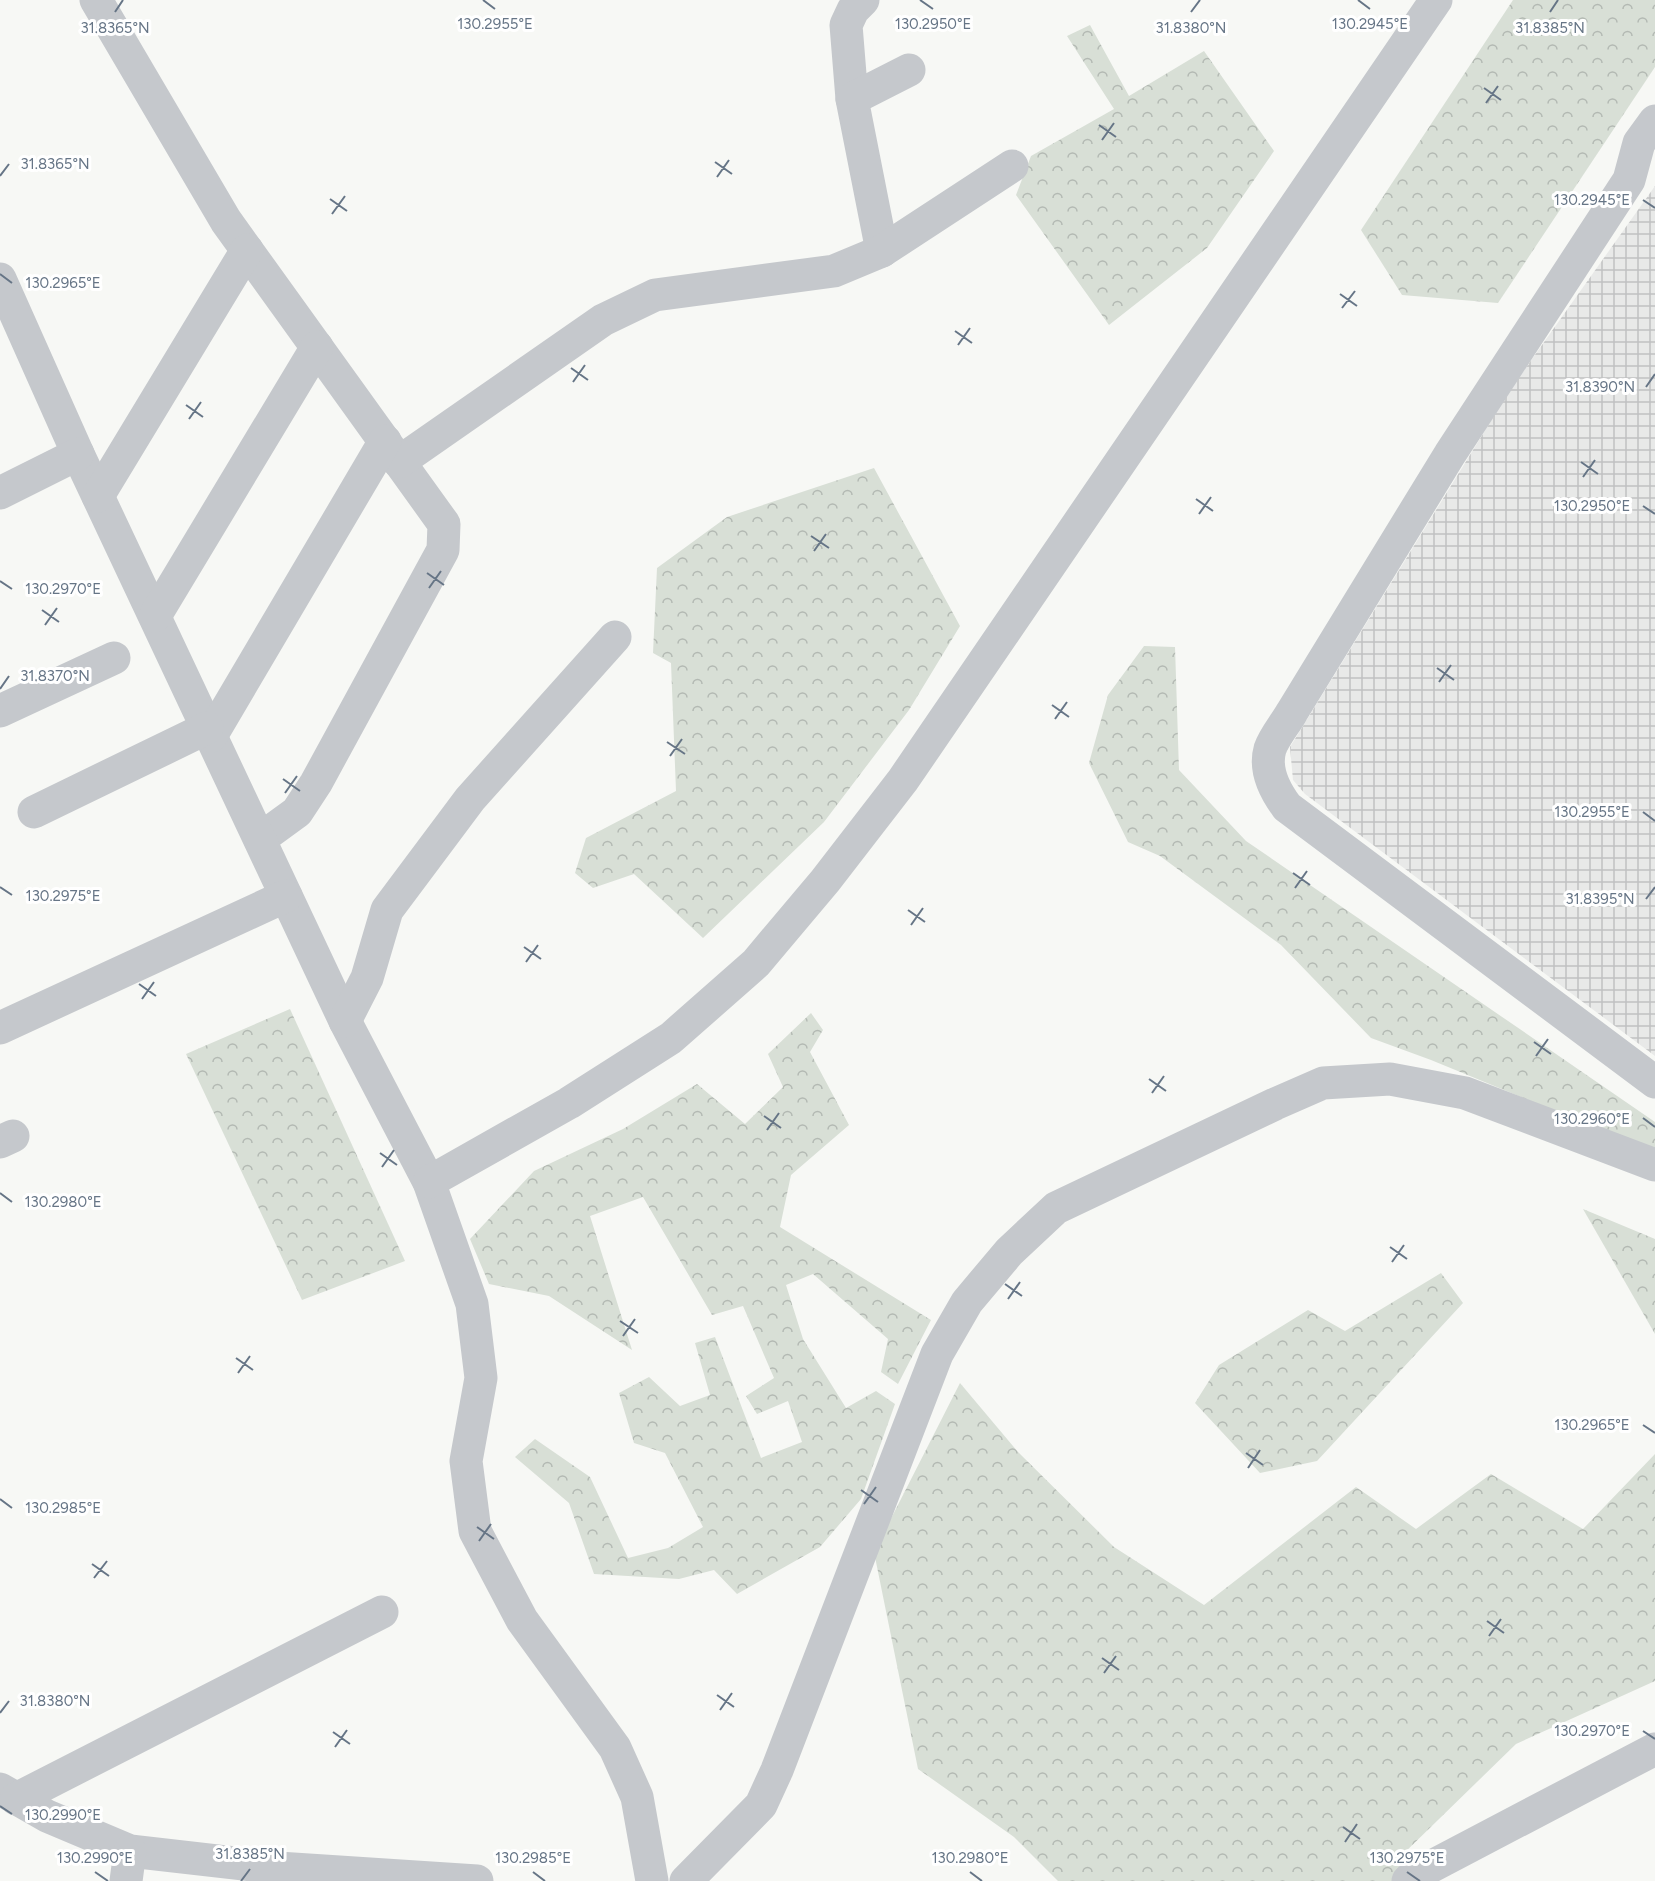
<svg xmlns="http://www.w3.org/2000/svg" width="1655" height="1881" font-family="Figtree,sans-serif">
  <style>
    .industrial { fill: url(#industrial-grid) }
    .forest { fill: url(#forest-crowns) }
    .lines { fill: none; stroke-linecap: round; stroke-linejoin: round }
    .minor { stroke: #c5c8cc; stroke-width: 33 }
    .ticks { fill: none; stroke: #667586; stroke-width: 2 }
    .ticks-label { font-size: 15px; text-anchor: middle; fill: #667586; stroke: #fff; stroke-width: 6; stroke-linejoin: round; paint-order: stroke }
  </style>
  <defs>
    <pattern id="industrial-grid" width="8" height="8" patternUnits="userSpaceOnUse" patternTransform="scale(1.5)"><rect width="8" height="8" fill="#e8e9e8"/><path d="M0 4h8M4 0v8" fill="none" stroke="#c0c1c2"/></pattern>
    <pattern id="forest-crowns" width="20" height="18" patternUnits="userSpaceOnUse" patternTransform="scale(1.5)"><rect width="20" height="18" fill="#d8dfd6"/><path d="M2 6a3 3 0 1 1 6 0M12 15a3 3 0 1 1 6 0" fill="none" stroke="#b3b9b3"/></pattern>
  </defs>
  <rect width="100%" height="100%" fill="#f7f8f5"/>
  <path class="industrial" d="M 1655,186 L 1655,1056 L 1305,794 L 1293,780 L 1290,747 L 1510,390 Z"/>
  <g class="forest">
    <path d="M 1513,0 L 1655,0 L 1655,67 L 1498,303 L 1402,295 L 1361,230 Z"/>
    <path d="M 1090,25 L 1129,96 L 1204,51 L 1274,151 L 1207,248 L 1109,325 L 1016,195 L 1031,156 L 1114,109 L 1067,36 Z"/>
    <path d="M 874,468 L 960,626 L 909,710 L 824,822 L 703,938 L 634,874 L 593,888 L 575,873 L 586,838 L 676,791 L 671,663 L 653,653 L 657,568 L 727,517 Z"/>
    <path d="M 1144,646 L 1175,647 L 1179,770 L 1246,841 L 1655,1122 L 1655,1152 L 1431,1060 L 1371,1038 L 1281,945 L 1160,856 L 1128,842 L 1089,763 L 1108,695 Z"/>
    <path d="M 290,1009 L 405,1261 L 302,1300 L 186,1054 Z"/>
    <path d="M 811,1013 L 823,1030 L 810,1052 L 849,1125 L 791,1175 L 780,1227 L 931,1320 L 898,1384 L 881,1372 L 888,1339 L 813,1274 L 786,1285 L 803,1339 L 846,1408 L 876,1391 L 895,1404 L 861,1499 L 820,1547 L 737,1594 L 714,1570 L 679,1579 L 594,1574 L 569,1503 L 515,1457 L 535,1439 L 590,1477 L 628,1558 L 668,1548 L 703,1527 L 665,1453 L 634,1443 L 619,1393 L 649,1377 L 680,1406 L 710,1395 L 695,1343 L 715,1337 L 761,1458 L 802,1442 L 788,1401 L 757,1414 L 746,1396 L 774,1378 L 743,1306 L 712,1315 L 643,1197 L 590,1216 L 632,1350 L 549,1296 L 489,1284 L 470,1239 L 534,1171 L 623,1129 L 697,1084 L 745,1124 L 783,1087 L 768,1054 Z"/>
    <path d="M 1583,1209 L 1655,1239 L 1655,1334 Z"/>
    <path d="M 1441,1273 L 1463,1303 L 1317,1461 L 1260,1473 L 1195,1403 L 1219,1365 L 1308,1310 L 1345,1331 Z"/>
    <path d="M 960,1383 L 1018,1452 L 1114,1547 L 1204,1605 L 1356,1487 L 1416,1529 L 1491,1474 L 1583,1529 L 1655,1454 L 1655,1681 L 1516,1744 L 1399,1858 L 1400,1881 L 1058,1881 L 1014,1837 L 918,1769 L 874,1552 Z"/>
  </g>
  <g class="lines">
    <g class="minor">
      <path d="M 96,0 L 226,221 L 444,524 L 443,550 L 316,783 L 297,812 L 260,839"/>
      <path d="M 852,99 L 846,25 L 853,10 L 863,0"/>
      <path d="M 1655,121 L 1639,143 L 1629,180 L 1450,454 L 1292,712 C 1286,723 1274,737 1270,749 C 1264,770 1275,791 1287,807 L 1655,1082"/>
      <path d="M 882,251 L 852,99 L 909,70"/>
      <path d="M 0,279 L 78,454 L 345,1021 L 429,1182 L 472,1304 L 481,1378 L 466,1461 L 475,1531 L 522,1620 L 615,1748 L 637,1797 L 652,1881"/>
      <path d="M 399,462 L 603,320 L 655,295 L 834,271 L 882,251 L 1012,166"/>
      <path d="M 0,493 L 78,454"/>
      <path d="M 98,496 L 247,250"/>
      <path d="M 155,616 L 317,347"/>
      <path d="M 0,711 L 114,658"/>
      <path d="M 211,736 L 385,441"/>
      <path d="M 34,812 L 207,728"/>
      <path d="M 345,1021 L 367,978 L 387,910 L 470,799 L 615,637"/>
      <path d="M 0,1028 L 286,896"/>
      <path d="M 0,1142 L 13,1136"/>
      <path d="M 429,1182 L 569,1103 L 671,1038 L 756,963 L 825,881 L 903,780 L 1436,0"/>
      <path d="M 0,1789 L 47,1816 L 130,1851 L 278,1868 L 477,1881"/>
      <path d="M 16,1799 L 382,1612"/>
      <path d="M 126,1881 L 130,1851"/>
      <path d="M 686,1881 L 761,1805 L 777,1770 L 937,1354 L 967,1302 L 1009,1252 L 1056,1208 L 1275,1104 L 1323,1083 L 1390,1079 L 1465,1093 L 1655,1165"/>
      <path d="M 1408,1881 L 1413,1876 L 1655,1749"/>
    </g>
  </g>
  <path class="ticks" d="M 483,0 L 495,9M 920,0 L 933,9M 1358,0 L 1370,9M 115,12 L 123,0M 1191,12 L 1200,0M 1550,12 L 1558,0M 1484,88 L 1501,100M 1486,103 L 1498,86M 1099,125 L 1116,137M 1102,140 L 1114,123M 715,162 L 732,174M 0,176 L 9,164M 717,177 L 729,160M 330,199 L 347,211M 1643,200 L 1655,208M 332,214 L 345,196M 0,274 L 12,283M 1340,294 L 1357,306M 1342,308 L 1355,291M 955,331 L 972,343M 958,345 L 970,328M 571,368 L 588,380M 573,382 L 585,365M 1646,387 L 1655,374M 186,405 L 203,417M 189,419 L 201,402M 1581,462 L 1598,474M 1583,477 L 1595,460M 1196,499 L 1213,511M 1643,506 L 1655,514M 1199,514 L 1211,497M 811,536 L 829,548M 814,551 L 826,534M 427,573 L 444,585M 0,581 L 12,589M 429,588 L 441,571M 42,610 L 59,622M 45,625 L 57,608M 1437,668 L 1454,680M 1439,682 L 1451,665M 0,689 L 9,676M 1052,705 L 1069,717M 1055,719 L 1067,702M 667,742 L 685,754M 670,756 L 682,739M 283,779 L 300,791M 285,793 L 297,776M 1643,812 L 1655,821M 1293,873 L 1310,885M 0,887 L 12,895M 1295,888 L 1307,871M 1646,899 L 1655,887M 908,910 L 925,922M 911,925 L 923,908M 524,947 L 541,959M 526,962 L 538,945M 139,984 L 156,996M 142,999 L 154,982M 1534,1042 L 1551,1054M 1536,1056 L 1548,1039M 1149,1079 L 1166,1091M 1152,1093 L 1164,1076M 764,1116 L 781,1128M 1643,1118 L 1655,1127M 767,1130 L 779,1113M 380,1153 L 397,1165M 382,1167 L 394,1150M 0,1193 L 12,1202M 1390,1247 L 1407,1259M 1392,1262 L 1404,1245M 1005,1284 L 1022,1296M 1008,1299 L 1020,1282M 620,1321 L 638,1333M 623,1336 L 635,1319M 236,1358 L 253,1370M 238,1373 L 250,1356M 1643,1425 L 1655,1433M 1246,1453 L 1263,1465M 1248,1468 L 1260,1450M 861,1490 L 878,1502M 0,1499 L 12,1508M 864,1504 L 876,1487M 477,1527 L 494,1539M 479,1541 L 491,1524M 92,1564 L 109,1576M 94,1578 L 107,1561M 1487,1621 L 1504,1633M 1489,1636 L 1501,1619M 1102,1658 L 1119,1670M 1104,1673 L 1116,1656M 717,1695 L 734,1707M 720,1710 L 732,1693M 0,1713 L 9,1701M 1643,1731 L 1655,1739M 333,1732 L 350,1744M 335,1747 L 347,1730M 0,1806 L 12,1814M 1343,1827 L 1360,1839M 1345,1842 L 1357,1824M 95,1872 L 108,1881M 533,1872 L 545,1881M 970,1872 L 982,1881M 1407,1872 L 1420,1881M 241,1881 L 250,1869"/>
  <g class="ticks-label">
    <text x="495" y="29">130.2955°E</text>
    <text x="933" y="29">130.2950°E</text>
    <text x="1370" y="29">130.2945°E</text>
    <text x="115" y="33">31.8365°N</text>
    <text x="1191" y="33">31.8380°N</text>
    <text x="1550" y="33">31.8385°N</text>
    <text x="55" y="169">31.8365°N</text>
    <text x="1592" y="205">130.2945°E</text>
    <text x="63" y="288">130.2965°E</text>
    <text x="1600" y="392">31.8390°N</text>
    <text x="1592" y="511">130.2950°E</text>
    <text x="63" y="594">130.2970°E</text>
    <text x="55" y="681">31.8370°N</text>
    <text x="1592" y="817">130.2955°E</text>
    <text x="63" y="901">130.2975°E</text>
    <text x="1600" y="904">31.8395°N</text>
    <text x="1592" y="1124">130.2960°E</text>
    <text x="63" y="1207">130.2980°E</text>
    <text x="1592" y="1430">130.2965°E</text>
    <text x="63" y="1513">130.2985°E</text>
    <text x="55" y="1706">31.8380°N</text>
    <text x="1592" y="1736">130.2970°E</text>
    <text x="63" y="1820">130.2990°E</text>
    <text x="250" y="1859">31.8385°N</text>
    <text x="95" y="1863">130.2990°E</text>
    <text x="533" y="1863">130.2985°E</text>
    <text x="970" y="1863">130.2980°E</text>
    <text x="1407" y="1863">130.2975°E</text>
  </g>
</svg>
